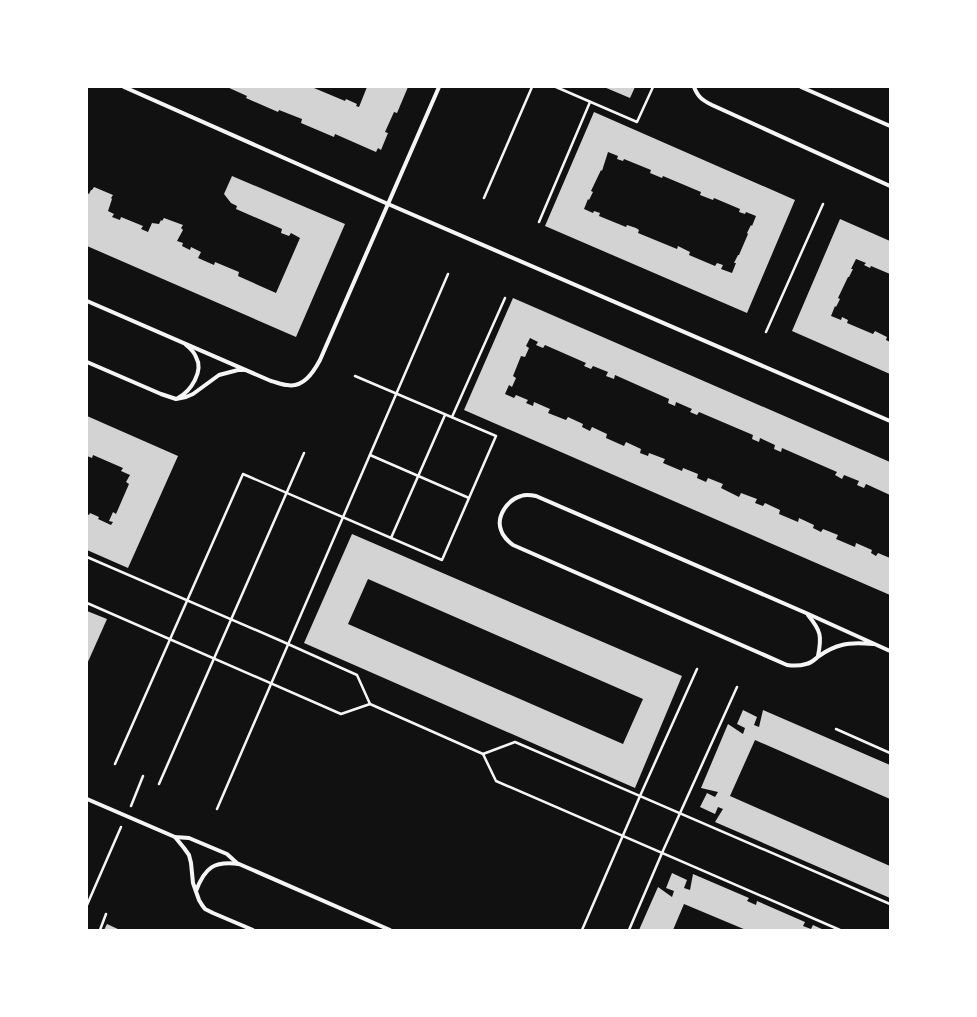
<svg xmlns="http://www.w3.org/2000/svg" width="977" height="1017" font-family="Manrope,sans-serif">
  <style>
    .building { fill: #d3d3d3; fill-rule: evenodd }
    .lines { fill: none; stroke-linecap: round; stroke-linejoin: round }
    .path { stroke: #f5f5f5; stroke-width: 2.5 }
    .minor { stroke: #f5f5f5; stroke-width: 4 }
  </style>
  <rect width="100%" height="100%" fill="#111"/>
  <g class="building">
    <path d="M 227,87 L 314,87 L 314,88 L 345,101 L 346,99 L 357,104 L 356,106 L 359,107 L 367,87 L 408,87 L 397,113 L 394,112 L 385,132 L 388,133 L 381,150 L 378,148 L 376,152 L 335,134 L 334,137 L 301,123 L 302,119 L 279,110 L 278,112 L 246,98 L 247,96 Z"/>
    <path d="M 604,87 L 635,87 L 630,98 Z"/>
    <path d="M 594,112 L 795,200 L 747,313 L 545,226 ZM 608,152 L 618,156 L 617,159 L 623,161 L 624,159 L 651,170 L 650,173 L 662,178 L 663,176 L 701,192 L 700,195 L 713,200 L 714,198 L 740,209 L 739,212 L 745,214 L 746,212 L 756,216 L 752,226 L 751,225 L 747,233 L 748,234 L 739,255 L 738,255 L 734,263 L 736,263 L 732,273 L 721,269 L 723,265 L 717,263 L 715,266 L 689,255 L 690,252 L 678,246 L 677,249 L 638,233 L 639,230 L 636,228 L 627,225 L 626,227 L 599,216 L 600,213 L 594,211 L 593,213 L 584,209 L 588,199 L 589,200 L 593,192 L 591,191 L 601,170 L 602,171 Z"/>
    <path d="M 232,176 L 345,224 L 296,337 L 87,246 L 87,193 L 89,194 L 91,190 L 92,190 L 94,187 L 113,195 L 111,198 L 112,199 L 108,211 L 114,214 L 112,217 L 120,220 L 121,217 L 143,226 L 141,229 L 148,232 L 152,223 L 159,224 L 161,220 L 162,221 L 164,218 L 183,225 L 181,228 L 183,230 L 177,241 L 183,243 L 182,246 L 190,250 L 191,247 L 201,252 L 198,258 L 214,265 L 215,262 L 239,272 L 238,276 L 276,293 L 300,238 L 291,233 L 289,236 L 281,233 L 282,229 L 236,209 L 237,206 L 231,203 L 224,194 Z"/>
    <path d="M 840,219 L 890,241 L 890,274 L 871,266 L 870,268 L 864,265 L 866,263 L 856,259 L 851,269 L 853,269 L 849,277 L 848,277 L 838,298 L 840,299 L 836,307 L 835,306 L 831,316 L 841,320 L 842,317 L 848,320 L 847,323 L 873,334 L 875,331 L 887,337 L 886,340 L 890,342 L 890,374 L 792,331 Z"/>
    <path d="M 513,298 L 890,462 L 890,495 L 866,484 L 864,488 L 857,485 L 859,481 L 844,475 L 842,479 L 835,475 L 837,472 L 782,448 L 781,452 L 774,449 L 775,445 L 760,438 L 759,442 L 752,439 L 753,435 L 699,412 L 697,415 L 690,412 L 692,409 L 676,402 L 675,406 L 668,403 L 669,399 L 615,375 L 614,379 L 606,376 L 608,372 L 593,366 L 591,369 L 584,366 L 586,363 L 545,345 L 543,348 L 536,345 L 538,342 L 530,338 L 526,346 L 529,348 L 525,357 L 521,356 L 513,376 L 516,378 L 512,387 L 509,385 L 505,394 L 514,398 L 516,395 L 528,400 L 526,403 L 533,406 L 534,402 L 550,409 L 548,413 L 566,420 L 568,417 L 583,424 L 582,427 L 590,431 L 592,427 L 607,434 L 606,438 L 624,446 L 626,442 L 641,449 L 640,453 L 648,456 L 649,453 L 665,459 L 663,463 L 682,471 L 683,468 L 698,474 L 697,478 L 706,482 L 708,478 L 723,484 L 721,488 L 739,497 L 741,493 L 757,499 L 755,503 L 763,506 L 765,503 L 780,510 L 779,514 L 798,522 L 799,518 L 814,525 L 813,528 L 821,532 L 823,529 L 838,535 L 836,539 L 855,547 L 856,543 L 872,550 L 871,553 L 876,556 L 878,553 L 890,558 L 889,561 L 890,562 L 890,595 L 464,410 Z"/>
    <path d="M 87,416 L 178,456 L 128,568 L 87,550 L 87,514 L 89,515 L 90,513 L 99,517 L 98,519 L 111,525 L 113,522 L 109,521 L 113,512 L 116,514 L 129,484 L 126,482 L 130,475 L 121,471 L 123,468 L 93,455 L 92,458 L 87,456 Z"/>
    <path d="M 352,534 L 682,676 L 635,788 L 304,643 ZM 368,579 L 643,699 L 623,744 L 348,624 Z"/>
    <path d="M 87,611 L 107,619 L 87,664 Z"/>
    <path d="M 743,710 L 757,717 L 754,725 L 759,727 L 763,710 L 890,765 L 890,799 L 755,740 L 730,796 L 890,866 L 890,898 L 715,822 L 723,809 L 718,807 L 715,814 L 700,807 L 707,793 L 715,797 L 718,792 L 701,788 L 728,724 L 743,734 L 745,728 L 737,724 Z"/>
    <path d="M 672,873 L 687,880 L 684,888 L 690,890 L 693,874 L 749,898 L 747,901 L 756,905 L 757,901 L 805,922 L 803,926 L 811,929 L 813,925 L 824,930 L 746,930 L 684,904 L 673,930 L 639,930 L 658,887 L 672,897 L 674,891 L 666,888 Z"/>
    <path d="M 107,924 L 120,930 L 104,930 Z"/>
  </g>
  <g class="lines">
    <g class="path">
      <path d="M 556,87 L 637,122 L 653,87"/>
      <path d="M 484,198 L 532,87"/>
      <path d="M 539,222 L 590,102"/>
      <path d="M 766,332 L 823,204"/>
      <path d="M 452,417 L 505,298"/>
      <path d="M 370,455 L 469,498"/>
      <path d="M 391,538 L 445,415"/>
      <path d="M 87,557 L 279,640 L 357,675 L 370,704"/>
      <path d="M 87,603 L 341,714 L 370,704 L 483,754 L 496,781 L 840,930"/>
      <path d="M 836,729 L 890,753"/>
      <path d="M 483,754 L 515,742 L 890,904"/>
      <path d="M 115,764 L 243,474 L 442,560 L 496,436 L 355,376"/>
      <path d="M 159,784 L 304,453"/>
      <path d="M 131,806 L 143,776"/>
      <path d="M 217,809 L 448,274"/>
      <path d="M 87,905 L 121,827"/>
      <path d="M 100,930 L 106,914"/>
      <path d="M 582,930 L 640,796 L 697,669"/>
      <path d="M 629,930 L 662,853 L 737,687"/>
    </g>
    <g class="minor">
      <path d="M 124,87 L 388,204 L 890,421"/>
      <path d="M 694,87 C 698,97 702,100 712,105 L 890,186"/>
      <path d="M 801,87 L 890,126"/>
      <path d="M 87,301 L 271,381 C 276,382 282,385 287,385 C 303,388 313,373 320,360 L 439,87"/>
      <path d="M 87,362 L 161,394 L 176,399 L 186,397 L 193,394 L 219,375 L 238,370 L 245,370"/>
      <path d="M 178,398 C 191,391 204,371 196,357 C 194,352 190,348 186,345"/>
      <path d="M 808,615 C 821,631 822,636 818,656"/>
      <path d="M 873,644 C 863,643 852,642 842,645 C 834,647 826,651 819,656 C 815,659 812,663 806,664 C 800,666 794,666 787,665 L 513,545 C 508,541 503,537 501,530 C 496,517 507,500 521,496 C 526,494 531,495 536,496 L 806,613 L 890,651"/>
      <path d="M 87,799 L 175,837 L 189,838 L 227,854 L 238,864"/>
      <path d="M 175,837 L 184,848 L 189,855 L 191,863 L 193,883 L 199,900 L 202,905 L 205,909 L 213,913 L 253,930"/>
      <path d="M 196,891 C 205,867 214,861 239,864 L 390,930"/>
    </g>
  </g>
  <rect width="977" height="1017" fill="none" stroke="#ffffff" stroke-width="176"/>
</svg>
